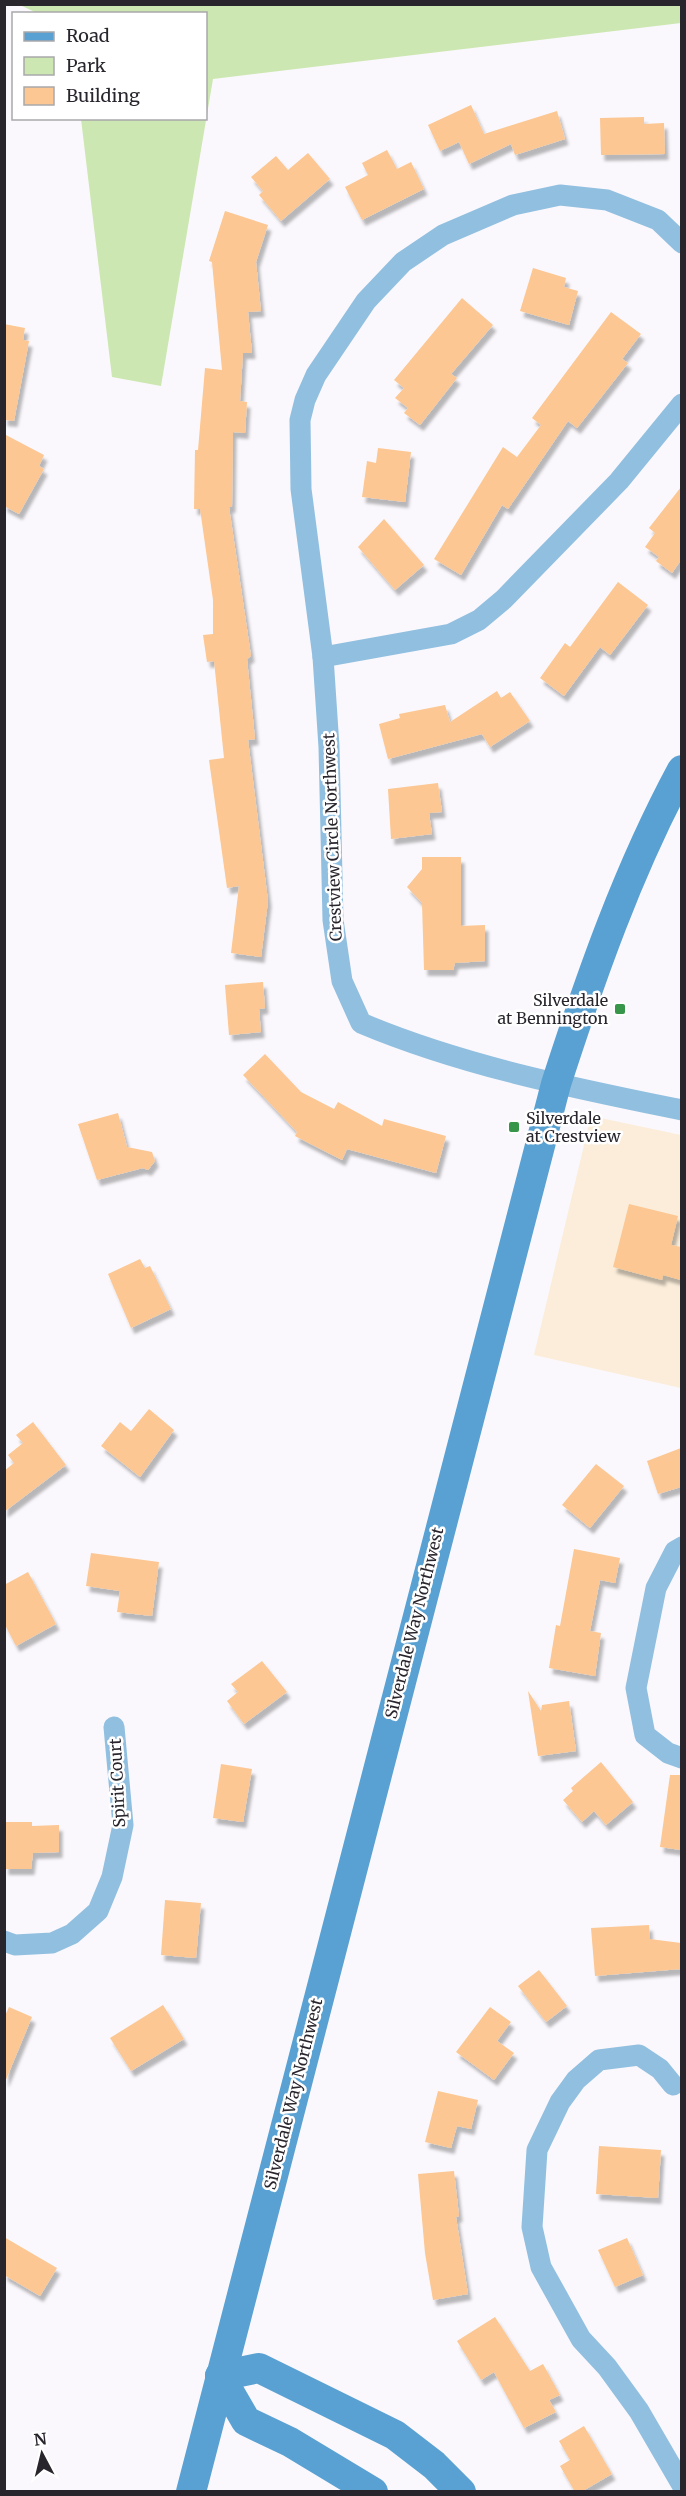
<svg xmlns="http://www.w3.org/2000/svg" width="686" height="2496" font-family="Merriweather,serif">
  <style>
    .commercial { fill: #fbedd9 }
    .green { fill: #cce7b1 }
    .building { fill: #fcc792; filter: url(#shadow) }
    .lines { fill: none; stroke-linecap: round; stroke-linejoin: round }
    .minor { stroke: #91bfe0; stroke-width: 21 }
    .secondary { stroke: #59a1d2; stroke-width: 30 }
    .poi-dot { fill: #379649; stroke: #fff; stroke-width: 2 }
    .labels { text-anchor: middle; stroke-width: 5; stroke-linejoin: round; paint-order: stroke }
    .street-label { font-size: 16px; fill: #29252d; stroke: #fff }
    .poi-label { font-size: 16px; fill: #29252d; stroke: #fff; text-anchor: end }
  </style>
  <defs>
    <filter id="shadow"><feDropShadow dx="3.5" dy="6" stdDeviation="1.5" flood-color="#0004"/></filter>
  </defs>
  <rect width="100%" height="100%" fill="#faf8fc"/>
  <path class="commercial" d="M 591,1116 L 681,1135 L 681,1388 L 534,1355 Z"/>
  <path class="green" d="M 681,4 L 681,23 L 213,79 L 161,386 L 112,377 L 81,119 L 206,118 L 206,14 L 39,14 L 20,5 Z"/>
  <g class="building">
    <path d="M 471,105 L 484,134 L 557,111 L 565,139 L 515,155 L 511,144 L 469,164 L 459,142 L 440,151 L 428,125 Z"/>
    <path d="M 644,117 L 644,124 L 664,123 L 665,154 L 601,155 L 600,118 Z"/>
    <path d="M 387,150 L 397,169 L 411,162 L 424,189 L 362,220 L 345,187 L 368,175 L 362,163 Z"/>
    <path d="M 308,153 L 330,179 L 281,221 L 259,195 L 263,191 L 251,177 L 276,156 L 288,170 Z"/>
    <path d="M 225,211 L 268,225 L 256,262 L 261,311 L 248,312 L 252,353 L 243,353 L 240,401 L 247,402 L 245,433 L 233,432 L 232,507 L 229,507 L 251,656 L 247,659 L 255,739 L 248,740 L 268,901 L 261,957 L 231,953 L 239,886 L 227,888 L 209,760 L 224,758 L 214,661 L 207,662 L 203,635 L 213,634 L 213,600 L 200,509 L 194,509 L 195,450 L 198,450 L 205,368 L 222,370 L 212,262 L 209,261 Z"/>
    <path d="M 533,268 L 566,278 L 564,287 L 578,291 L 569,325 L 520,311 Z"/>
    <path d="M 462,298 L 493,325 L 451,374 L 457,378 L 420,425 L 404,413 L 408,408 L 395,398 L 404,388 L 394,380 Z"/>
    <path d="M 611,312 L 641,334 L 622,359 L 628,363 L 577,428 L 568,421 L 508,509 L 502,505 L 461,575 L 434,559 L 503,447 L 517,457 L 541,425 L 532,418 Z"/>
    <path d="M 4,324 L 25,328 L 23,340 L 29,341 L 14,421 L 4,420 Z"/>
    <path d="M 4,434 L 44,455 L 39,466 L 44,469 L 19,514 L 4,506 Z"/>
    <path d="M 378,448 L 411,452 L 405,502 L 362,497 L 367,461 L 376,463 Z"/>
    <path d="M 681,487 L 681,560 L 672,573 L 656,561 L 659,557 L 645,547 L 655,533 L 649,528 Z"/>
    <path d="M 384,519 L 424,565 L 395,590 L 358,547 Z"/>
    <path d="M 618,582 L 648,605 L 610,655 L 600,647 L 564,696 L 540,678 L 565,643 L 570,647 Z"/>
    <path d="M 497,691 L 501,698 L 510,692 L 530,721 L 490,747 L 482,734 L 388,759 L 379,724 L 400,718 L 399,714 L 445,705 L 450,722 Z"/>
    <path d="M 438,783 L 442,812 L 429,813 L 432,834 L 391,839 L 388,789 Z"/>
    <path d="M 422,857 L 461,857 L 461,926 L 485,925 L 485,961 L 455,963 L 453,970 L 424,970 L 422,903 L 407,887 L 422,869 Z"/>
    <path d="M 263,982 L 265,1008 L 259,1009 L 261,1032 L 229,1035 L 225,985 Z"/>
    <path d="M 265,1054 L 301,1092 L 334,1109 L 338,1102 L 382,1126 L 384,1119 L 446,1136 L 436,1173 L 347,1149 L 342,1160 L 295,1136 L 297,1132 L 243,1075 Z"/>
    <path d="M 118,1113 L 127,1147 L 152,1152 L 155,1161 L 148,1170 L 143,1168 L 97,1180 L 78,1124 Z"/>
    <path d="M 629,1204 L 678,1216 L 671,1245 L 681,1247 L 681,1280 L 663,1275 L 662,1280 L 613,1267 Z"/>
    <path d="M 140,1259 L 145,1268 L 150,1266 L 171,1309 L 131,1328 L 108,1274 Z"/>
    <path d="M 149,1409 L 174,1430 L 140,1477 L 101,1446 L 120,1422 L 131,1431 Z"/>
    <path d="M 33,1422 L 66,1465 L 4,1512 L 4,1471 L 14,1463 L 8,1455 L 23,1443 L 16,1435 Z"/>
    <path d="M 681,1448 L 681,1487 L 658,1494 L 647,1461 Z"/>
    <path d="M 596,1464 L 624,1486 L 590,1528 L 562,1505 Z"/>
    <path d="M 574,1549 L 620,1558 L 615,1583 L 600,1580 L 590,1631 L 601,1633 L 595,1676 L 549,1668 L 556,1625 L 560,1626 Z"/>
    <path d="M 91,1553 L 159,1562 L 152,1616 L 117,1612 L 120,1591 L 86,1586 Z"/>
    <path d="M 28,1572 L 56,1624 L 16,1646 L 4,1623 L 4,1585 Z"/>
    <path d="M 262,1661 L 287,1692 L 244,1724 L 227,1701 L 238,1692 L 231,1684 Z"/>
    <path d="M 528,1691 L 541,1711 L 542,1705 L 569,1701 L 576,1751 L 538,1756 Z"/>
    <path d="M 601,1762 L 633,1802 L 606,1825 L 594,1811 L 582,1822 L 563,1800 L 573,1791 L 571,1788 Z"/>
    <path d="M 221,1764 L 252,1769 L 243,1822 L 213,1818 Z"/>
    <path d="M 670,1775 L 681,1775 L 681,1850 L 660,1847 Z"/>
    <path d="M 4,1822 L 32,1822 L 32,1826 L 59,1825 L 59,1852 L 33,1853 L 31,1869 L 5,1869 Z"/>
    <path d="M 165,1900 L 201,1903 L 196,1958 L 161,1955 Z"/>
    <path d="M 649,1925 L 650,1939 L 681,1943 L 681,1969 L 595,1976 L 591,1928 Z"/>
    <path d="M 539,1970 L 567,2006 L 546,2022 L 518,1986 Z"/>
    <path d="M 163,2005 L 184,2039 L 131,2071 L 110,2038 Z"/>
    <path d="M 9,2007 L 32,2017 L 5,2082 L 4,2018 Z"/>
    <path d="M 490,2007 L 511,2022 L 497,2041 L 514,2053 L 494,2080 L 456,2052 Z"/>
    <path d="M 438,2091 L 478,2100 L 471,2129 L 457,2126 L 451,2148 L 425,2142 Z"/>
    <path d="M 599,2146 L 661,2150 L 658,2198 L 596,2194 Z"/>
    <path d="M 454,2171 L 459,2216 L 456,2217 L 468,2294 L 433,2300 L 425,2253 L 418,2174 Z"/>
    <path d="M 4,2237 L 57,2268 L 40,2296 L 4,2275 Z"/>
    <path d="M 627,2238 L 643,2275 L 615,2287 L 598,2250 Z"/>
    <path d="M 495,2317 L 530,2371 L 543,2364 L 560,2395 L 549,2400 L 556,2412 L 524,2428 L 494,2372 L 481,2380 L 457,2341 Z"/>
    <path d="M 584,2426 L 612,2474 L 581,2492 L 575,2492 L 560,2466 L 570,2460 L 559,2441 Z"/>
  </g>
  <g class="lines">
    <g class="minor">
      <path d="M 682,243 L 658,220 L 607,200 L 560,195 L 513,205 L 443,235 L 403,262 L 366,301 L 316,375 L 305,400 L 300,420 L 301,489 L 323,657 L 329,747 L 333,920 L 342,981 L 361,1023 C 463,1066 574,1088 682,1110"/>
      <path d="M 323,657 L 451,634 L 479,620 L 504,599 L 619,481 L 682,404"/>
      <path d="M 682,1547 L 675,1551 L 656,1588 L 636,1688 L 645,1735 L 668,1753 L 682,1758"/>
      <path d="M 4,1941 L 15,1945 L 52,1943 L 72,1934 L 98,1911 L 112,1877 L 123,1825 L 114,1727"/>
      <path d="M 673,2085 L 660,2069 L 639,2055 L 599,2060 L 576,2080 L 560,2102 L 537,2150 L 532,2227 L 541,2267 L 581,2339 L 607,2367 L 639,2411 L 682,2485"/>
    </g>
    <g class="secondary">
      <path d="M 220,2376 L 259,2368 L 395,2435 L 434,2465 L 461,2492"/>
      <path d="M 220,2376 L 246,2421 L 290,2442 L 373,2492"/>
      <path d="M 191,2492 L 556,1084 C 591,976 628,870 682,770"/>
    </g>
  </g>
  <g class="poi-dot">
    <rect x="614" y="1003" width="12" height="12" rx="3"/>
    <rect x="508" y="1121" width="12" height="12" rx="3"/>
  </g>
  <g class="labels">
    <g class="street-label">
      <text transform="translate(332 837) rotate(-92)" y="6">Crestview Circle Northwest</text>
      <text transform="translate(414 1623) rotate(-76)" y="6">Silverdale Way Northwest</text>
      <text transform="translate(117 1783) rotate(-93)" y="6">Spirit Court</text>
      <text transform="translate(293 2094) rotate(-76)" y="6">Silverdale Way Northwest</text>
    </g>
    <g class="poi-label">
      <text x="608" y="1006">Silverdale<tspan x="608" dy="18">at Bennington</tspan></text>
      <text x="526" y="1124" text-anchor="start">Silverdale<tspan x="526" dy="18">at Crestview</tspan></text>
    </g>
  </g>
  <rect width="686" height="2496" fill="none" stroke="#29252d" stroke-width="12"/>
  <rect x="12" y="12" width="195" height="108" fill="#ffffff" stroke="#a9a8ab" stroke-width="1.5"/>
  <rect x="24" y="32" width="30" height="9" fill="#59a1d2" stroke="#a9a8ab" stroke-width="1.5"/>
  <text x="66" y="42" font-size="18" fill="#29252d">Road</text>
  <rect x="24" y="57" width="30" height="18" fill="#cce7b1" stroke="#a9a8ab" stroke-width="1.5"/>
  <text x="66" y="72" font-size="18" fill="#29252d">Park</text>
  <rect x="24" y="87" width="30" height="18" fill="#fcc792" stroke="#a9a8ab" stroke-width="1.5"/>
  <text x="66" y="102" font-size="18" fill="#29252d">Building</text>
  <g transform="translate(42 2454) rotate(353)" stroke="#ffffff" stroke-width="4.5" paint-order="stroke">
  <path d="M0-4.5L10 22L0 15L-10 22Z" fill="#29252d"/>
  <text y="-9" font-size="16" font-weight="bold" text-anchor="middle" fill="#29252d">N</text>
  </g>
</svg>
